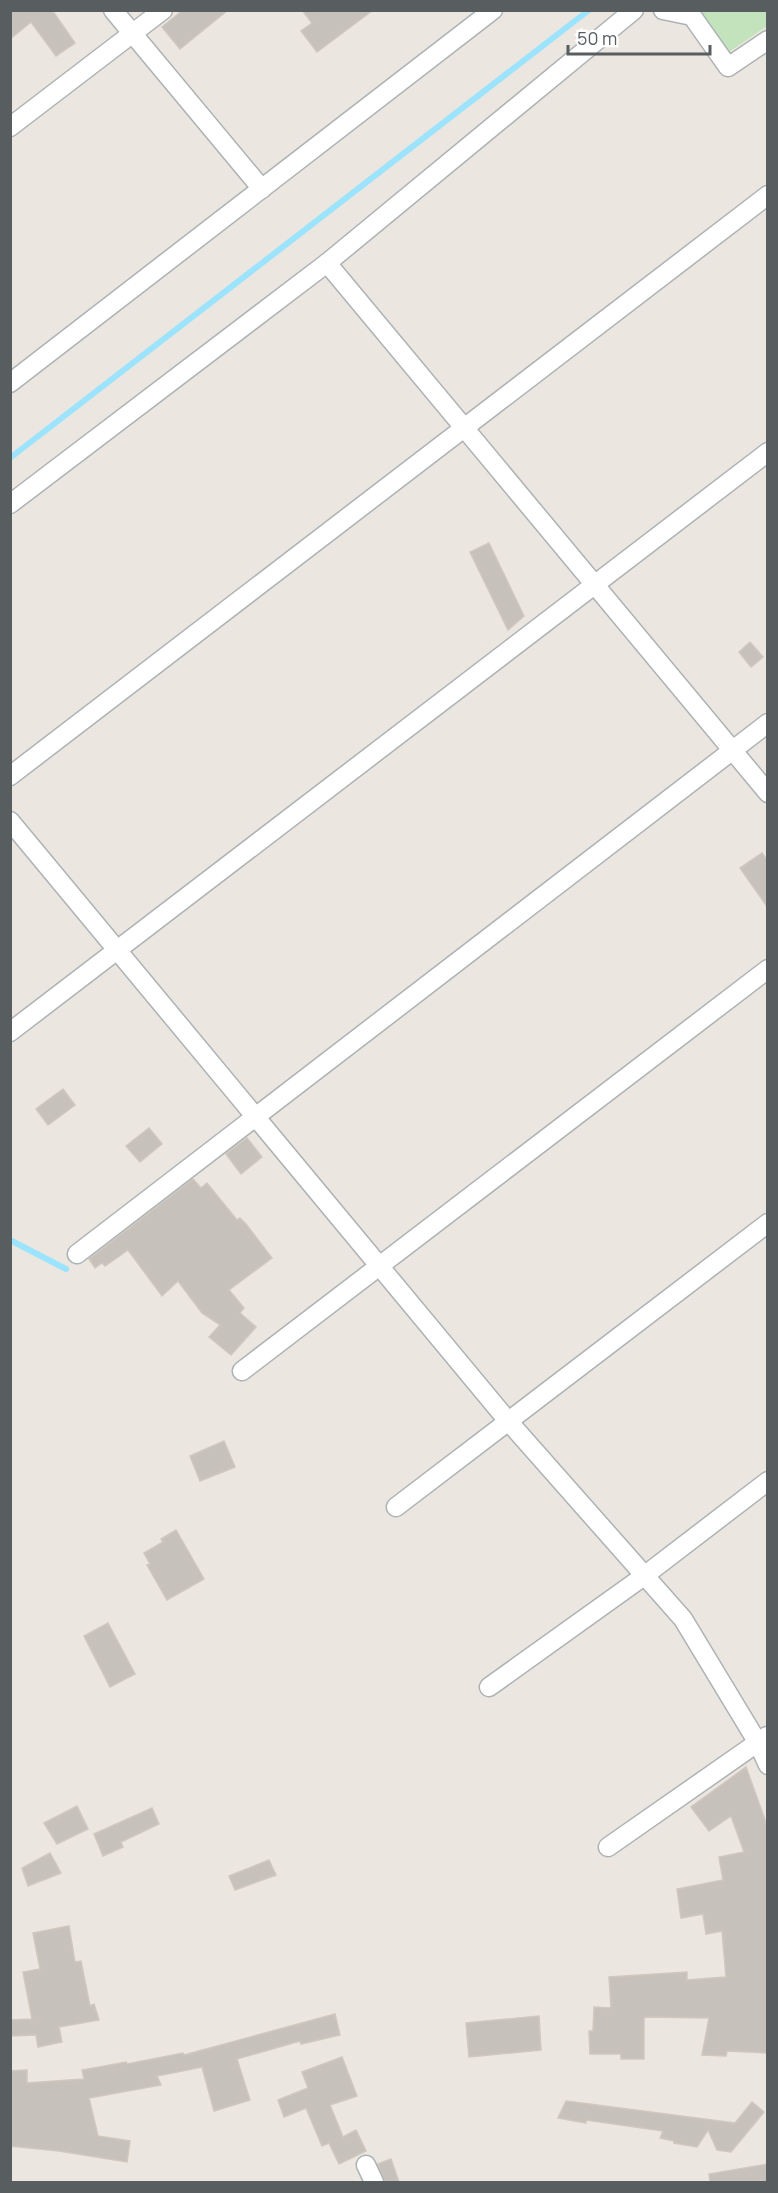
<svg xmlns="http://www.w3.org/2000/svg" width="778" height="2193" font-family="Manrope,sans-serif">
  <style>
    .green { fill: #c2e3bb }
    .lines { fill: none; stroke-linecap: round; stroke-linejoin: round }
    .stream { stroke: #9ce4fe; stroke-width: 6 }
    .building { fill: #c6c1bb; stroke: #d0c7be; stroke-width: 1.5 }
    .minor-casing { stroke: #adb2b5; stroke-width: 21 }
    .minor { stroke: #fff; stroke-width: 18 }
  </style>
  <rect width="100%" height="100%" fill="#ebe6df"/>
  <path class="green" d="M 683,11 L 767,11 L 767,26 L 729,52 Z"/>
  <g class="lines">
    <g class="stream">
      <path d="M 10,458 L 589,10"/>
      <path d="M 10,1240 L 66,1269"/>
    </g>
  </g>
  <g class="building">
    <path d="M 10,10 L 52,10 L 75,43 L 56,56 L 31,22 L 10,39 Z"/>
    <path d="M 183,10 L 228,10 L 180,49 L 162,27 Z"/>
    <path d="M 302,10 L 373,10 L 317,52 L 301,31 L 312,23 Z"/>
    <path d="M 489,543 L 524,616 L 508,630 L 470,552 Z"/>
    <path d="M 750,642 L 763,657 L 751,667 L 739,652 Z"/>
    <path d="M 762,853 L 768,861 L 768,908 L 740,868 Z"/>
    <path d="M 63,1089 L 75,1105 L 48,1125 L 36,1109 Z"/>
    <path d="M 149,1128 L 162,1144 L 140,1162 L 126,1146 Z"/>
    <path d="M 247,1138 L 262,1157 L 241,1174 L 226,1154 Z"/>
    <path d="M 193,1179 L 201,1188 L 207,1183 L 237,1220 L 240,1218 L 246,1224 L 272,1258 L 229,1290 L 244,1308 L 240,1313 L 256,1327 L 231,1355 L 209,1337 L 220,1325 L 202,1313 L 178,1281 L 162,1296 L 128,1250 L 105,1266 L 102,1263 L 95,1268 L 89,1259 Z"/>
    <path d="M 224,1441 L 235,1467 L 200,1481 L 190,1456 Z"/>
    <path d="M 176,1530 L 204,1579 L 167,1600 L 147,1565 L 150,1564 L 144,1553 L 163,1542 L 161,1539 Z"/>
    <path d="M 108,1623 L 135,1674 L 110,1687 L 84,1636 Z"/>
    <path d="M 746,1767 L 768,1828 L 768,2053 L 727,2051 L 726,2056 L 702,2055 L 709,2018 L 646,2017 L 644,2018 L 644,2059 L 621,2059 L 621,2054 L 590,2054 L 589,2031 L 593,2031 L 594,2007 L 611,2008 L 609,1977 L 687,1972 L 687,1980 L 726,1977 L 722,1931 L 706,1934 L 703,1914 L 681,1918 L 677,1889 L 723,1880 L 719,1857 L 744,1852 L 731,1816 L 709,1831 L 691,1807 Z"/>
    <path d="M 77,1806 L 88,1829 L 57,1844 L 44,1823 Z"/>
    <path d="M 152,1808 L 159,1824 L 121,1842 L 123,1847 L 103,1856 L 94,1834 Z"/>
    <path d="M 50,1853 L 61,1873 L 28,1886 L 22,1868 Z"/>
    <path d="M 269,1860 L 276,1875 L 235,1890 L 229,1876 Z"/>
    <path d="M 69,1926 L 75,1962 L 81,1961 L 90,2006 L 94,2004 L 99,2020 L 59,2027 L 62,2042 L 38,2047 L 36,2035 L 10,2036 L 10,2020 L 32,2019 L 23,1972 L 40,1969 L 33,1933 Z"/>
    <path d="M 335,2014 L 340,2035 L 301,2044 L 300,2041 L 237,2059 L 250,2100 L 214,2111 L 202,2067 L 157,2076 L 161,2085 L 89,2098 L 98,2136 L 130,2141 L 127,2162 L 59,2151 L 10,2146 L 10,2071 L 27,2070 L 27,2083 L 84,2079 L 82,2070 L 126,2062 L 127,2064 L 183,2053 L 184,2055 Z"/>
    <path d="M 539,2016 L 541,2050 L 469,2057 L 466,2023 Z"/>
    <path d="M 342,2057 L 357,2096 L 330,2105 L 343,2137 L 356,2130 L 366,2151 L 339,2164 L 329,2143 L 322,2146 L 306,2108 L 284,2117 L 278,2100 L 308,2088 L 302,2072 Z"/>
    <path d="M 566,2101 L 735,2123 L 752,2102 L 764,2112 L 731,2152 L 717,2150 L 708,2130 L 697,2147 L 674,2143 L 674,2141 L 660,2138 L 663,2131 L 586,2120 L 586,2123 L 558,2118 Z"/>
    <path d="M 391,2159 L 399,2182 L 385,2182 L 378,2164 Z"/>
    <path d="M 768,2164 L 768,2182 L 710,2182 L 709,2174 Z"/>
  </g>
  <g class="lines">
    <g class="minor-casing">
      <g id="minor">
        <path d="M 113,10 L 262,189"/>
        <path d="M 663,10 L 692,16 L 728,67 L 768,40"/>
        <path d="M 10,127 L 163,10"/>
        <path d="M 327,263 L 768,793"/>
        <path d="M 10,383 L 493,10"/>
        <path d="M 10,504 L 327,263 L 634,10"/>
        <path d="M 10,776 L 768,195"/>
        <path d="M 10,821 L 508,1421 L 683,1619 L 758,1743 L 768,1765"/>
        <path d="M 10,1032 L 768,452"/>
        <path d="M 77,1254 L 768,723"/>
        <path d="M 242,1371 L 768,969"/>
        <path d="M 396,1507 L 768,1223"/>
        <path d="M 489,1687 L 644,1576 L 768,1481"/>
        <path d="M 608,1847 L 767,1736"/>
        <path d="M 366,2165 L 374,2182"/>
      </g>
    </g>
    <use href="#minor" class="minor"/>
  </g>
  <rect width="778" height="2193" fill="none" stroke="#585d60" stroke-width="24"/>
  <path d="M568 45v9h142v-9" fill="none" stroke="#585d60" stroke-width="3"/>
  <text x="577" y="45" font-size="18" fill="#585d60" stroke="#ffffff" stroke-width="4.5" paint-order="stroke">50 m</text>
</svg>
